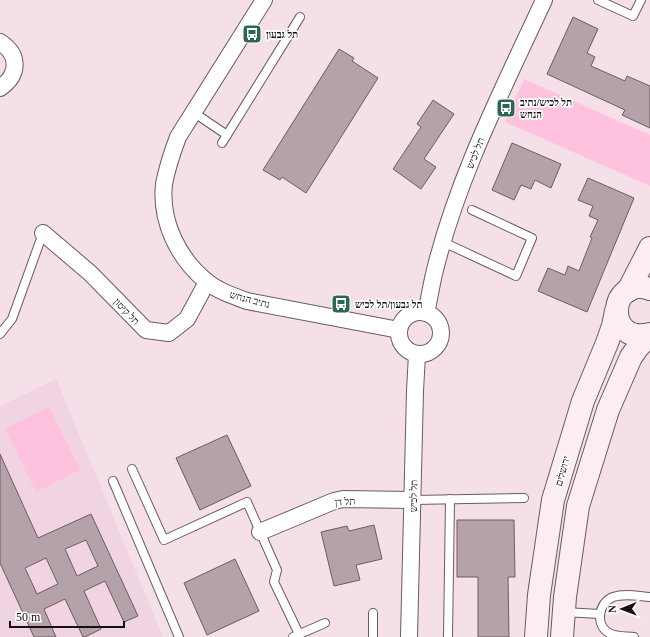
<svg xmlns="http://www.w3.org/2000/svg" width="650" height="637" font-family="'Times New Roman',Heebo,serif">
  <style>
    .built { fill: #f1d4e1 }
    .green { fill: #fec2de }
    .building { fill: #b4a1a9; stroke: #6d5b63; fill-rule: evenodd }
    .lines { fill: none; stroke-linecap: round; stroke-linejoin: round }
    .service-casing { stroke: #6b5a62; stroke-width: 10 }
    .minor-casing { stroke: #6b5a62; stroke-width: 18 }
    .secondary-casing { stroke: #6b5a62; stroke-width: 24 }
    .service { stroke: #fff; stroke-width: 8 }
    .minor { stroke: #fff; stroke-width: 16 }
    .secondary { stroke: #fcedf4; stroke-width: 22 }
    .labels { text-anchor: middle; stroke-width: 3.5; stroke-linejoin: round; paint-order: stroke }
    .poi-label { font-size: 10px; font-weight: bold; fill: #150f12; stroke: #fff; text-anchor: start }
    .street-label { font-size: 10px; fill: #150f12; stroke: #fff }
  </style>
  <rect width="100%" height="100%" fill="#f5e0e9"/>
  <path class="built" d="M 56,379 L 163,637 L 0,637 L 0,406 Z"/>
  <g class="green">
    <path d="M 524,79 L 650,135 L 650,186 L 505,122 Z"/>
    <path d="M 49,407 L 80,470 L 36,492 L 5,429 Z"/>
  </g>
  <g class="building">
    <path d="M 573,17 L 598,29 L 587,53 L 595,57 L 591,66 L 625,81 L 627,76 L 650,86 L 650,128 L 622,115 L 625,110 L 547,74 Z"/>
    <path d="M 339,49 L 354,58 L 352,61 L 378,78 L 306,193 L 282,177 L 280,180 L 263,170 Z"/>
    <path d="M 433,100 L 454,114 L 424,159 L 436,167 L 421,189 L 393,169 L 421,127 L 417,124 Z"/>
    <path d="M 512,143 L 561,164 L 551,188 L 535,180 L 531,189 L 521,185 L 514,200 L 492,190 Z"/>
    <path d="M 588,178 L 634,198 L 587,312 L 538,291 L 548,268 L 565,275 L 568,266 L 579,271 L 592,238 L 590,237 L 598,220 L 589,216 L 593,206 L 578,200 Z"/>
    <path d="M 227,435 L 251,486 L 200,510 L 176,458 Z"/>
    <path d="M 0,454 L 38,538 L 91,514 L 138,616 L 124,622 L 105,581 L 84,591 L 101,629 L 85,637 L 83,637 L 65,599 L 44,609 L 56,637 L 34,637 L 0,563 ZM 86,540 L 98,566 L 77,576 L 65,549 ZM 46,558 L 58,584 L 37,594 L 25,568 Z"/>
    <path d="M 457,520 L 514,520 L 515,577 L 508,577 L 509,637 L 478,637 L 478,577 L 457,577 Z"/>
    <path d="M 374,525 L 382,559 L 356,565 L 360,580 L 334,586 L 321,532 L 347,526 L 349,531 Z"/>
    <path d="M 235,559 L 259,611 L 207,635 L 184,583 Z"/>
  </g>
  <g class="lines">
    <g class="service-casing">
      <g id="service">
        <path d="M 598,0 L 633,16 L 641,0"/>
        <path d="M 193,112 L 227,135"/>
        <path d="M 222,143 L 300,17"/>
        <path d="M 443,242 L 516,276 L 532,238 L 472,210"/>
        <path d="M 0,334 L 12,319 L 43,233"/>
        <path d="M 132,469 L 164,540 L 247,502 L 277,570 L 274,582 L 299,634"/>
        <path d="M 113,481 L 179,637"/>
        <path d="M 413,500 L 524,498"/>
        <path d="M 564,612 L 600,614"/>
        <path d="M 373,613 L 373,637"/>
        <path d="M 293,637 L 325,623"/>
        <path d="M 448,637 L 450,499"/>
        <path d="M 634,637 C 626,636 616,637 609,633 C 595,625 598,603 613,597 C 624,593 638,596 650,597"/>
      </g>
    </g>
    <g class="minor-casing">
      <g id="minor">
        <path d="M 264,0 L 178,137 C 172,153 167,168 164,184 C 160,221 178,258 206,281 C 218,291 233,296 247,301 L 399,330"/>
        <path d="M 0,42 C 20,55 19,75 0,88"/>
        <path d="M 43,233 L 90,273 L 146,330 L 169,333 L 187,319 L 207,282"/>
        <circle cx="420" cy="333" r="21"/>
        <path d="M 426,313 C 429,300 431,287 434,274 C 457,178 503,89 544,0"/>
        <path d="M 260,532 L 334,501 L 343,499 L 413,500"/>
        <path d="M 409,637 L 415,391 L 417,354"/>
      </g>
    </g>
    <g class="secondary-casing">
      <g id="secondary">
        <path d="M 650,289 C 608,275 604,345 650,334"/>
        <path d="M 628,291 L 650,248"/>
        <path d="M 536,637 L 539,595 L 553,500 L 583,401 L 607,343 L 613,326 L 616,311"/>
        <path d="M 562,637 L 565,597 L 578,506 L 608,410 L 631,357 L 638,347 L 650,335"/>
      </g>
    </g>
    <use href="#service" class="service"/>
    <use href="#minor" class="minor"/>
    <use href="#secondary" class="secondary"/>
  </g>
  <defs>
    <g id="bus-square" transform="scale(1)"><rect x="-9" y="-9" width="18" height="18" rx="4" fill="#2a6854" stroke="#fff"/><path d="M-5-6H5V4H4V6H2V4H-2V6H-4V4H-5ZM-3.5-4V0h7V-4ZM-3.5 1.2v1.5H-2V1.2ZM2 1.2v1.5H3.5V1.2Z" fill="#fff"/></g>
  </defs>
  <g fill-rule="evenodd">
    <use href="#bus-square" x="252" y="34"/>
    <use href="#bus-square" x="506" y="108"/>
    <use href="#bus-square" x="341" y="304"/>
  </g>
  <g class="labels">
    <g class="poi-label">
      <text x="266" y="38">תל גבעון</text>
      <text x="520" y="106">תל לכיש/נתיב<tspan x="520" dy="12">הנחש</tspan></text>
      <text x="355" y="308">תל גבעון/תל לכיש</text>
    </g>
    <g class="street-label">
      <text transform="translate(475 153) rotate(-68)" y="4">תל לכיש</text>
      <text transform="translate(250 299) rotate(15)" y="4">נתיב הנחש</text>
      <text transform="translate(127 311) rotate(46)" y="4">תל קיסון</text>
      <text transform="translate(562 471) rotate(-74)" y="4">ירושלים</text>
      <text transform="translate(413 496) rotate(-89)" y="4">תל לכיש</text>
      <text transform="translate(345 501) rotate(-4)" y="4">תל דן</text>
    </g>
  </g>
  <g transform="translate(622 609) rotate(269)" stroke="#ffffff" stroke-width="3" paint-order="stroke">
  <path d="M0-3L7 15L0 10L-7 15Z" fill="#150f12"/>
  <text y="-6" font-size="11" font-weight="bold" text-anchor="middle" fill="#150f12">N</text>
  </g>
  <path d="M10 621v6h114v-6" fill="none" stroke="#150f12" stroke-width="2"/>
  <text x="16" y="621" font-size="12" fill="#150f12" stroke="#ffffff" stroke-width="3" paint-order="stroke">50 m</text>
</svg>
